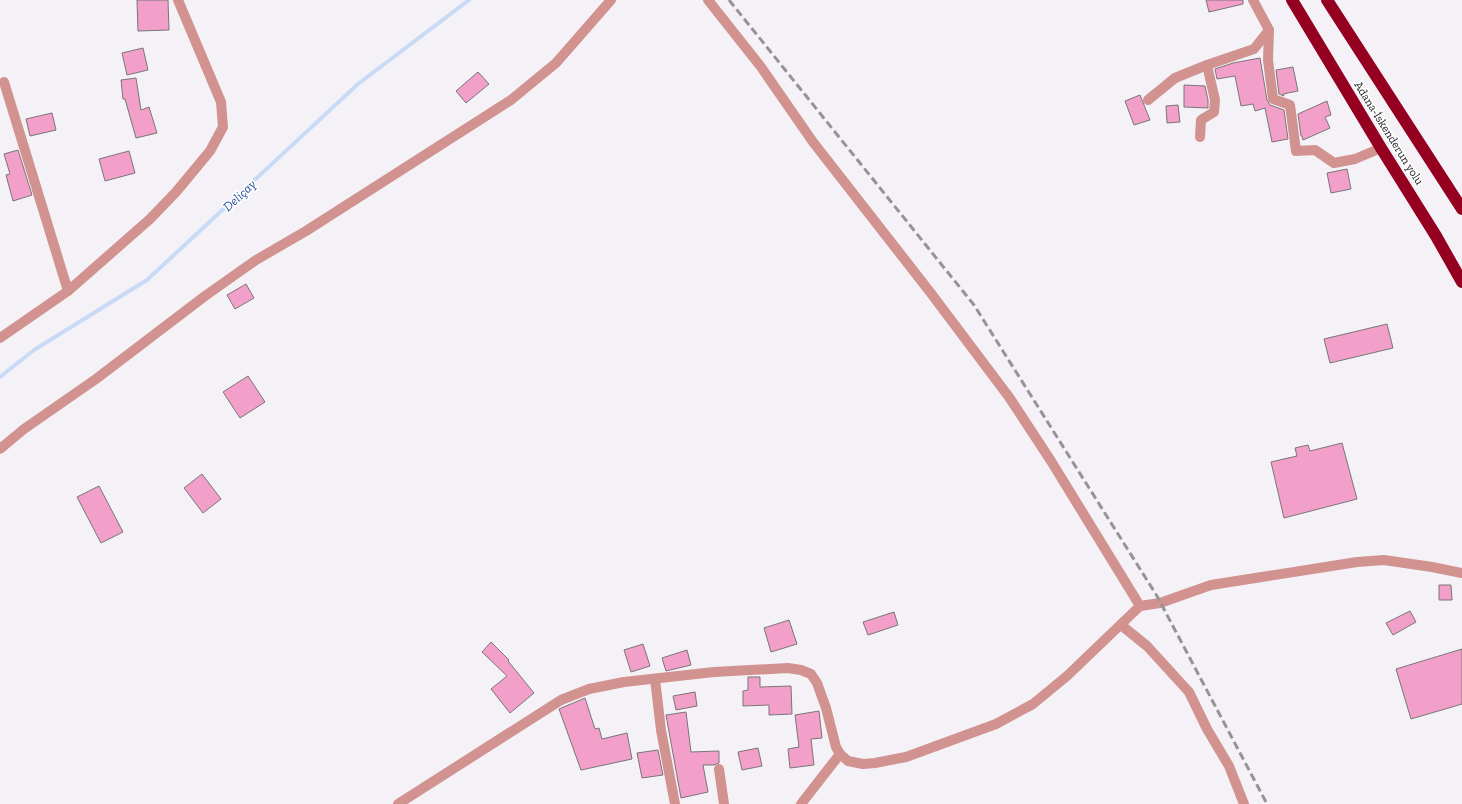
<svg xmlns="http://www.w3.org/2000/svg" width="1462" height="804" font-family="'Zilla Slab',serif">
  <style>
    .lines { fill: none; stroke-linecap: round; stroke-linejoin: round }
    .stream { stroke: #c9daf7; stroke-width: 4 }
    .building { fill: #f2a0ca; stroke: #797577 }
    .street { stroke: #d19290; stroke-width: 10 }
    .highway { stroke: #950021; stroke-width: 12 }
    .rail { stroke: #959396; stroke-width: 3; stroke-dasharray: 8 4; stroke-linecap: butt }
    .labels { text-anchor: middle; stroke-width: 3.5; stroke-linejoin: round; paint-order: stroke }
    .street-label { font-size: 12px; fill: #232324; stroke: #fff }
    .water-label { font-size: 13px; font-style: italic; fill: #244c9e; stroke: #fff }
  </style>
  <rect width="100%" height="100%" fill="#f4f2f6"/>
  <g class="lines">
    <path class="stream" d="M 0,377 L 34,350 L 147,280 L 358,84 L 469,0"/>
  </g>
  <g class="building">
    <path d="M 137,0 L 168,0 L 169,30 L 138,31 Z"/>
    <path d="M 1206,0 L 1243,0 L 1243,4 L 1209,12 Z"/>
    <path d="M 143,48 L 148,70 L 127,75 L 122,53 Z"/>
    <path d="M 1260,58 L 1267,100 L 1270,105 L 1284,110 L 1288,139 L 1272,142 L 1265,108 L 1255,111 L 1253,104 L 1241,106 L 1235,76 L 1217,79 L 1215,69 L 1233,63 Z"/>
    <path d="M 1293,67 L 1298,91 L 1283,94 L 1284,96 L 1279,94 L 1276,70 Z"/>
    <path d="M 478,72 L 489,84 L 466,103 L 456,91 Z"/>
    <path d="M 136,78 L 141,110 L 149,107 L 157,133 L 136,138 L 125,99 L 123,99 L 121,80 Z"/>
    <path d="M 1184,85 L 1205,86 L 1208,100 L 1208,108 L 1184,107 Z"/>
    <path d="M 1140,95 L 1150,120 L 1134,125 L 1125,101 Z"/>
    <path d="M 1327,101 L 1331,115 L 1325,117 L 1330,128 L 1303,140 L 1302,136 L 1301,136 L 1298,114 Z"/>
    <path d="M 1178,105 L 1180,122 L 1167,123 L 1166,106 Z"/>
    <path d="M 52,113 L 56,130 L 30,136 L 26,119 Z"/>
    <path d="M 18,150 L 32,195 L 13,201 L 6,175 L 10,174 L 4,154 Z"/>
    <path d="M 129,151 L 135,173 L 105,181 L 99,159 Z"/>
    <path d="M 1347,169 L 1351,189 L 1331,193 L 1327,173 Z"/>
    <path d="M 246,284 L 254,298 L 235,309 L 227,295 Z"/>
    <path d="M 1387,324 L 1393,348 L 1330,363 L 1324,339 Z"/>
    <path d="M 248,376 L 265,402 L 240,418 L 223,392 Z"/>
    <path d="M 1342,443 L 1357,499 L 1284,518 L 1271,462 L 1297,456 L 1295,448 L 1308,445 L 1310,451 Z"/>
    <path d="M 202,474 L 221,499 L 203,513 L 184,488 Z"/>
    <path d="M 99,486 L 123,532 L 101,543 L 77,497 Z"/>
    <path d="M 1439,585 L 1451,585 L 1452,600 L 1439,600 Z"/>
    <path d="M 1410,611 L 1416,622 L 1393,635 L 1386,623 Z"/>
    <path d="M 894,612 L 898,625 L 868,635 L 863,622 Z"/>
    <path d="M 789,620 L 797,644 L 771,652 L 764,628 Z"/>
    <path d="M 491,642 L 509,660 L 508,661 L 534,693 L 510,713 L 491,689 L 507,676 L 482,652 Z"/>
    <path d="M 643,644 L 650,666 L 631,672 L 624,650 Z"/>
    <path d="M 1462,649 L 1462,704 L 1411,719 L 1396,669 Z"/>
    <path d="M 687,650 L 691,665 L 666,671 L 662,658 Z"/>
    <path d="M 748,677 L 760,677 L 760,687 L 791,686 L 792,714 L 769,715 L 769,705 L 743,706 L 743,691 L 748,690 Z"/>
    <path d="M 695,692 L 697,706 L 676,710 L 673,696 Z"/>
    <path d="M 585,698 L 595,729 L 599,728 L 602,739 L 627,733 L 632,759 L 581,770 L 559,709 Z"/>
    <path d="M 819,711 L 822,738 L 811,739 L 814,765 L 790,768 L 788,749 L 799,747 L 795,715 Z"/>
    <path d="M 686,712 L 691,752 L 719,751 L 719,763 L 714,765 L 703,765 L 708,792 L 681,798 L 666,715 Z"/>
    <path d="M 758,748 L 762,766 L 742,770 L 738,752 Z"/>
    <path d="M 658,750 L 663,775 L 642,778 L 637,753 Z"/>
  </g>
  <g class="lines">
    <g class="street">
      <path d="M 708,0 L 761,67 L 813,142 L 930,292 L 1009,397 L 1051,461 L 1140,606"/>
      <path d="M 1269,30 L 1268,60 L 1273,99 L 1290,105 L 1296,151 L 1315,150 L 1334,163 L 1355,159 L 1381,148"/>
      <path d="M 4,82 L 68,291"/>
      <path d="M 1148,100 L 1175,78 L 1207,65 L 1254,49 L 1269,30 L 1253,0"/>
      <path d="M 1200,137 L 1201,120 L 1214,112 L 1215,100 L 1207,65"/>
      <path d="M 0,338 L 68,291 L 150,219 L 176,192 L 210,151 L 223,127 L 221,102 L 178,0"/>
      <path d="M 0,449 L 24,429 L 96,379 L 205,296 L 256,260 L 306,231 L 511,100 L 556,63 L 611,0"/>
      <path d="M 1121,625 L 1147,646 L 1189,692 L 1207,729 L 1229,766 L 1244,804"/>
      <path d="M 655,679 L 661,730 L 675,804"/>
      <path d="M 719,769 L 724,804"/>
      <path d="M 398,804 L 561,700 L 589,689 L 624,682 L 714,672 L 788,668 L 801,670 L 811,674 L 817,683 L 826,708 L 836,747 L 840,754 L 848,761 L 863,764 L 875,763 L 906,757 L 996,724 L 1033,704 L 1067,676 L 1140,606 L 1160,603 L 1211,585 L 1357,562 L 1384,560 L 1432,567 L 1462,573"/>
      <path d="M 801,804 L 840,754"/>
    </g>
    <g class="highway">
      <path d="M 1292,0 L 1381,148 L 1436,236 L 1462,282"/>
      <path d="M 1327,0 L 1462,209"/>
    </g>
    <path class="rail" d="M 729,0 L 974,305 L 1157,596 L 1267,804"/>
  </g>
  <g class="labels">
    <g class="street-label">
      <text transform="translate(1389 133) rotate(58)" y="4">Adana-İskenderun yolu</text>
    </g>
    <g class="water-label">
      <text transform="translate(239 195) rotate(-43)" y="5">Deliçay</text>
    </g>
  </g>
</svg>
